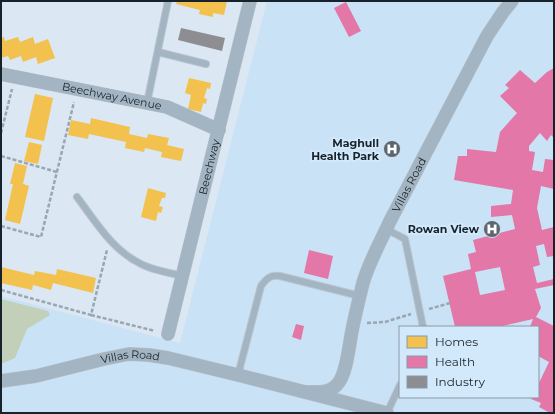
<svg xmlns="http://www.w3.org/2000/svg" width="555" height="414" font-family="Montserrat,sans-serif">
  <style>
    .built { fill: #cae2f6; fill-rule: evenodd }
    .green { fill: #c2cfb9 }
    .homes { fill: #f2c14e }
    .health { fill: #e377a8; fill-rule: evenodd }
    .industry { fill: #8d8d92 }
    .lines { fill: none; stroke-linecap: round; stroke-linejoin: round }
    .lane-casing { stroke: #bac4cc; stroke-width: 8 }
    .street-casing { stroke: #bac4cc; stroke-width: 14 }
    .path { stroke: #9aa6b1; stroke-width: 2.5; stroke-dasharray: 4 2; stroke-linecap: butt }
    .lane { stroke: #a3b4c2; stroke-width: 6 }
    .street { stroke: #a3b4c2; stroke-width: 13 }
    .labels { text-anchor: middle; stroke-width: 4; stroke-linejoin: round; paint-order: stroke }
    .street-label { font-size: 11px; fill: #18222a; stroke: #d2e8fb }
    .poi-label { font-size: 11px; font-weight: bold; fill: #18222a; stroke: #d2e8fb; text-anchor: end }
  </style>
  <rect width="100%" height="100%" fill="#dbe7f2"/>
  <path class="built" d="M 267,1 L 554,1 L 554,413 L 1,413 L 1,296 L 180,343 ZM 400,327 L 538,327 L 538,397 L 400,397 Z"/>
  <path class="green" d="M 1,299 L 48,311 L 50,315 L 27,329 L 15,358 L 1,364 Z"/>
  <g class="homes">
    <path d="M 177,1 L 227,1 L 224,15 L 213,13 L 213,17 L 199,14 L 200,10 L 176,4 Z"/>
    <path d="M 4,37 L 5,41 L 18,37 L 20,42 L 33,37 L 35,44 L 48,39 L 55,58 L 38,64 L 36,57 L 23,62 L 21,56 L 10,60 L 8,56 L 1,58 L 1,38 Z"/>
    <path d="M 189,78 L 211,83 L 210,89 L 207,88 L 204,98 L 207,99 L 206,104 L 203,103 L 201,112 L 188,109 L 191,95 L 185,93 Z"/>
    <path d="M 35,94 L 53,98 L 44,141 L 25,137 Z"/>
    <path d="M 91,118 L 130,127 L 129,134 L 147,138 L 148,134 L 169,138 L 167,145 L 184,149 L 181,161 L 161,157 L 162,152 L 145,148 L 144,152 L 125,148 L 126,142 L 89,134 L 88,139 L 68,135 L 71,120 L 90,124 Z"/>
    <path d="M 29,142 L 42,145 L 38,164 L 24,161 Z"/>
    <path d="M 15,163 L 27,166 L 23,184 L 29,186 L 20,224 L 5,220 L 13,184 L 10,184 Z"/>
    <path d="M 148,188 L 166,193 L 165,198 L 162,198 L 159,206 L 163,207 L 161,213 L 158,212 L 156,221 L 141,217 Z"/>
    <path d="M 1,267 L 34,275 L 35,271 L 56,275 L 57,269 L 96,278 L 93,293 L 53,283 L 51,290 L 33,285 L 32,290 L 1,283 Z"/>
  </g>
  <g class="health">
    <path d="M 346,2 L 361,31 L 349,37 L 334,8 Z"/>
    <path d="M 554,68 L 554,138 L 551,135 L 547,141 L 540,133 L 529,146 L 529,151 L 535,152 L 532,170 L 543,172 L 545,159 L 554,160 L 554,189 L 541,186 L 537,208 L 542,230 L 554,227 L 554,256 L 547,257 L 544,244 L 536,246 L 540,265 L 533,267 L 537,283 L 554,279 L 554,285 L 535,289 L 541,308 L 536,317 L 554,326 L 554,413 L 550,413 L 539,407 L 541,403 L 531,399 L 532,397 L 538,397 L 538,385 L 549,362 L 538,356 L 538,327 L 530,327 L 533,319 L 498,327 L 455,327 L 443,276 L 471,269 L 468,254 L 476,252 L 473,240 L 515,229 L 512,215 L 491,217 L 491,206 L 511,204 L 513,190 L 454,180 L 458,156 L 467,156 L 467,149 L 496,152 L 500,132 L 517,113 L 500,96 L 509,88 L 505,85 L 520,70 L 535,83 L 547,72 ZM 500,267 L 505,290 L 480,295 L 475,272 Z"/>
    <path d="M 309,250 L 333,256 L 328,279 L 304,273 Z"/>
    <path d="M 296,324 L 304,326 L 301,340 L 292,337 Z"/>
  </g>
  <path class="industry" d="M 181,28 L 225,38 L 222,51 L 178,40 Z"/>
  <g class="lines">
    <g class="lane-casing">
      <g id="lane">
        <path d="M 158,52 L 206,64"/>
        <path d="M 147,103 L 168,1"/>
        <path d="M 77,197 C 96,222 112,250 141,264 C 152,270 170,273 183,276"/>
        <path d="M 386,229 L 405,239 L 423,327"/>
        <path d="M 238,375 L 261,286 C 267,278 270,275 280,276 L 360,296"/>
        <path d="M 387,413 L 400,385"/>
      </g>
    </g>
    <g class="street-casing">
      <g id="street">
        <path id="s1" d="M 1,74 L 167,107 L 219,130"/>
        <path id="s2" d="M 168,334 L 250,1"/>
        <path id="s3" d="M 1,381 L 36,376 L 104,359 L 129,354 L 149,355 L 168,358 L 238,375 L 387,413"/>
        <path id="s4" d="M 305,392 C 318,392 331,394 339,382 C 347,371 349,345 352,331 C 355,315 359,299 363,283 C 369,262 381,241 390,221 L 487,36 L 503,12 L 512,1"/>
      </g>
    </g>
    <g class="path">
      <path d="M 1,133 L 12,89"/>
      <path d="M 1,156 L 57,172"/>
      <path d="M 1,226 L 41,237 L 74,102"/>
      <path d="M 1,290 L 91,315 L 107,250"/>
      <path d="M 429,309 L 450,303"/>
      <path d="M 91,315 L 155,331"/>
      <path d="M 367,323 L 385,322 L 411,314"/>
    </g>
    <use href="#lane" class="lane"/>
    <use href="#street" class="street"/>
  </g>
  <defs>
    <g id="hospital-disc" transform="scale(0.9)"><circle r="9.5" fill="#5c6770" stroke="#d2e8fb"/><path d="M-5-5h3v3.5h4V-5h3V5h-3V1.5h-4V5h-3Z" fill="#fff"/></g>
  </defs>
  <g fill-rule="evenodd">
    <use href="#hospital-disc" x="392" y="149"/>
    <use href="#hospital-disc" x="492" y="229"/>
  </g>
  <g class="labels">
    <g class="street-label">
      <text dy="4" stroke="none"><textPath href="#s1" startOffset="113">Beechway Avenue</textPath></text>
      <text dy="4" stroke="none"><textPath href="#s2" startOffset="172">Beechway</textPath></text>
      <text dy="4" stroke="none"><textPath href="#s4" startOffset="248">Villas Road</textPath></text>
      <text dy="4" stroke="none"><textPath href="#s3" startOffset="132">Villas Road</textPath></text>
    </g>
    <g class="poi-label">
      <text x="379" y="147">Maghull<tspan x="379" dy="13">Health Park</tspan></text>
      <text x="479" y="233">Rowan View</text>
    </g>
  </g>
  <rect width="555" height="414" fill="none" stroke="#18222a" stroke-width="4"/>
  <rect x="399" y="326" width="140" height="72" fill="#d2e8fb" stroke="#8899a7"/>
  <rect x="407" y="336" width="20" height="12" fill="#f2c14e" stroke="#8899a7"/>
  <text x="435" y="346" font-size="12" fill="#18222a">Homes</text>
  <rect x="407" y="356" width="20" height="12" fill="#e377a8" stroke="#8899a7"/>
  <text x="435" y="366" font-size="12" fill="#18222a">Health</text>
  <rect x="407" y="376" width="20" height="12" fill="#8d8d92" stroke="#8899a7"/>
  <text x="435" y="386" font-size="12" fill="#18222a">Industry</text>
</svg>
